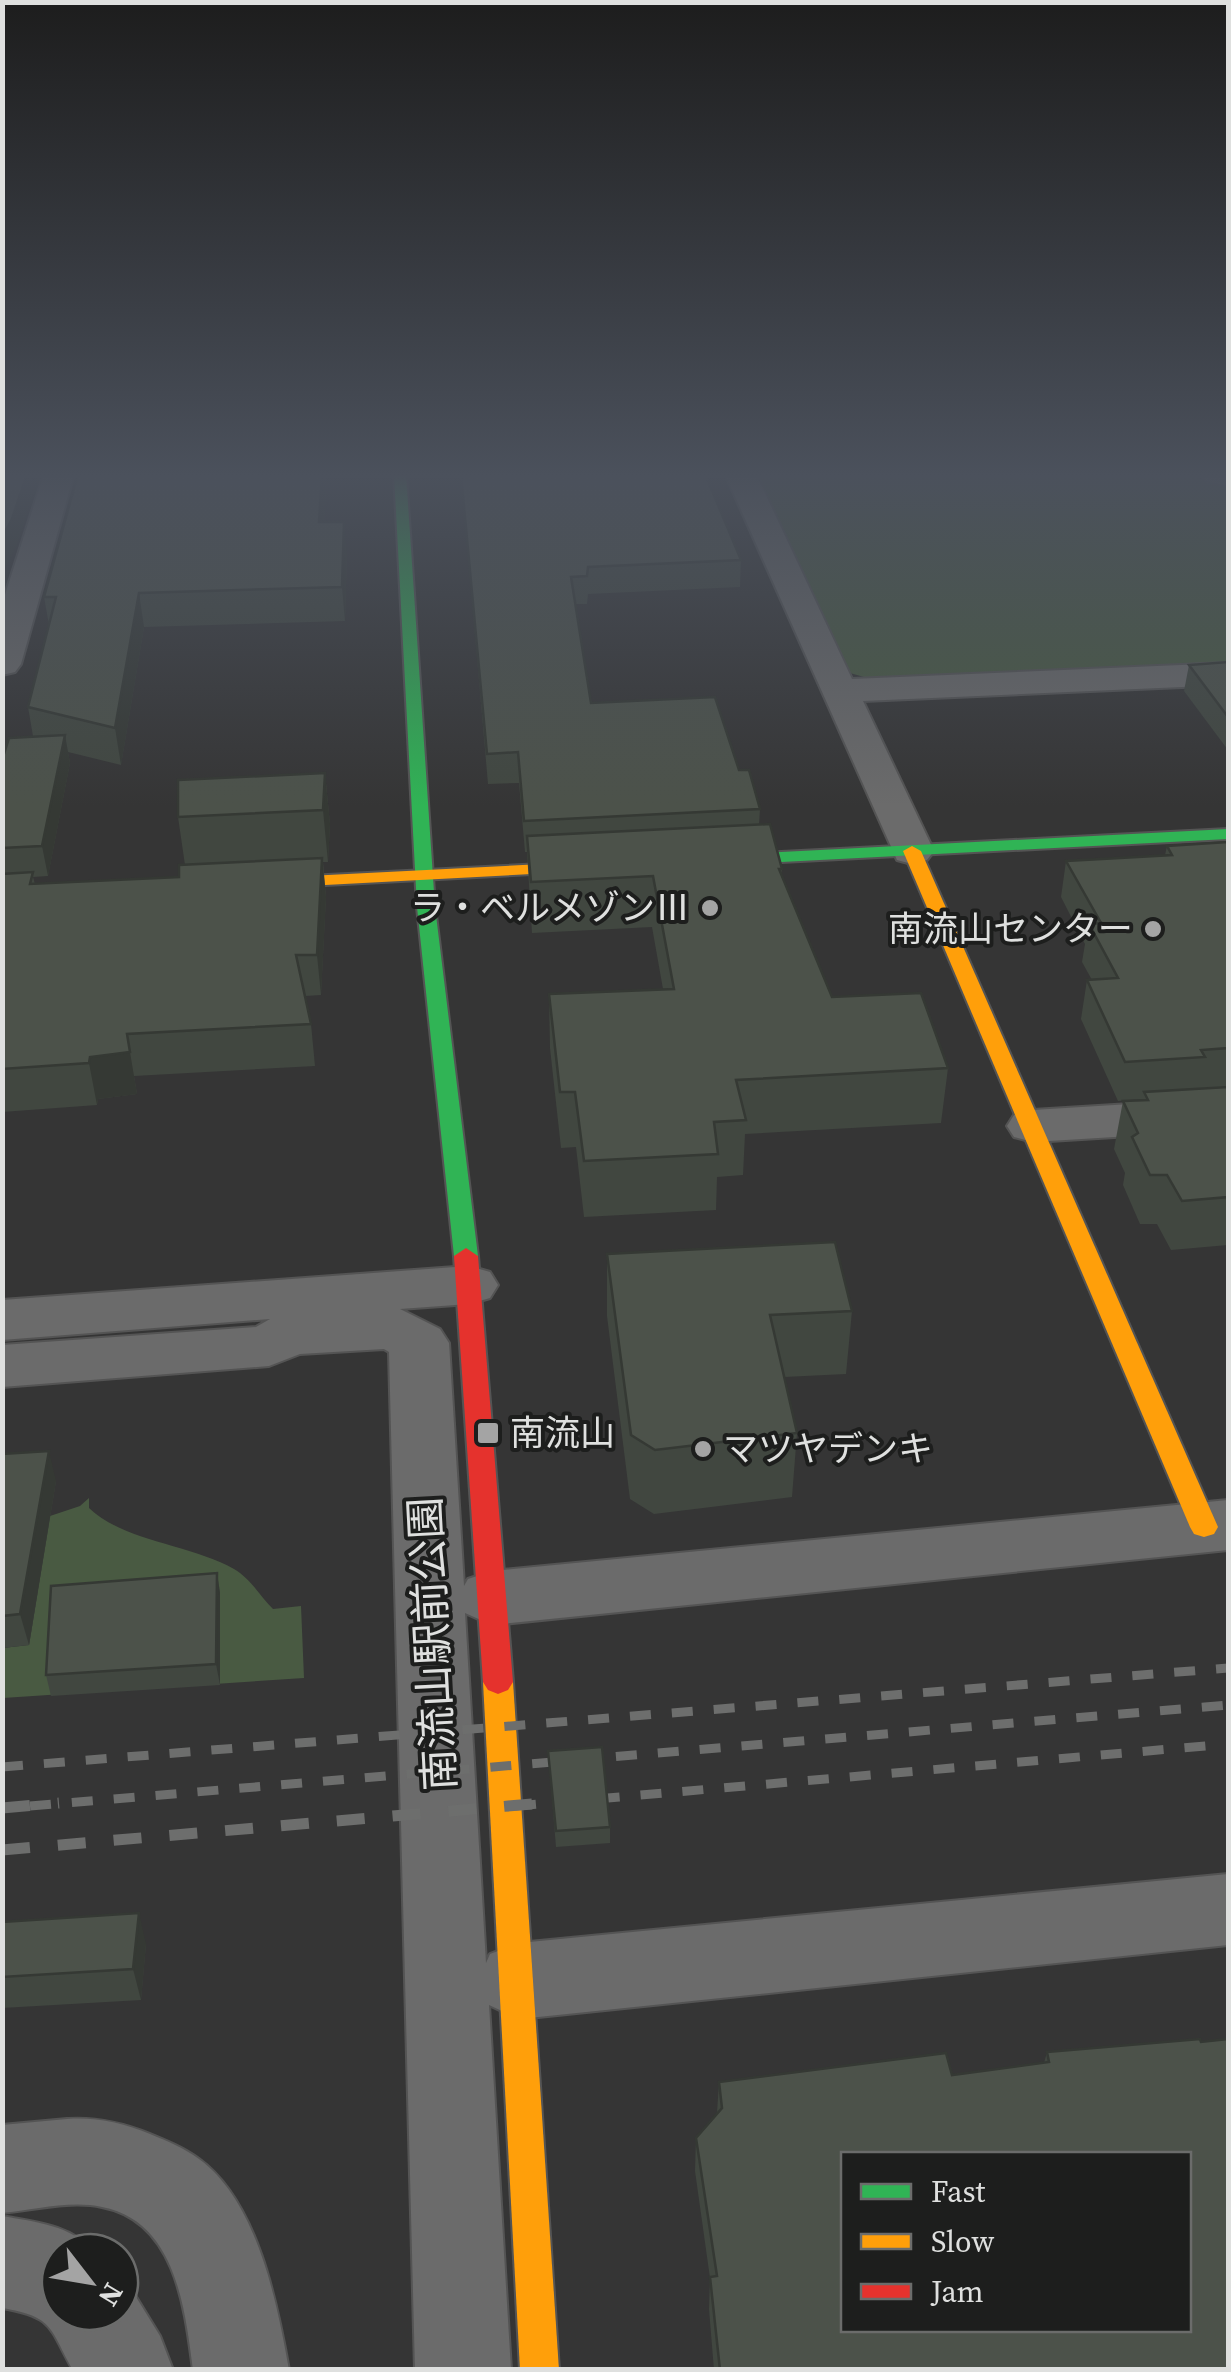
<svg xmlns="http://www.w3.org/2000/svg" width="1231" height="2372" font-family="'Source Serif 4','Noto Sans JP',serif">
  <style>
    .green { fill: #495a42 }
    .lines { fill: none; stroke-linecap: round; stroke-linejoin: round }
    .street-casing { stroke: #545454; stroke-width: 4 }
    .fast-casing { stroke: #545454; stroke-width: 4 }
    .slow-casing { stroke: #545454; stroke-width: 4 }
    .jam-casing { stroke: #545454; stroke-width: 4 }
    .street { fill: #6b6b6b; fill-rule: evenodd }
    .fast { fill: #30b455; fill-rule: evenodd }
    .slow { fill: #ff9f0a; fill-rule: evenodd }
    .jam { fill: #e5322d; fill-rule: evenodd }
    .rail-far1 { stroke: #6d6e6d; stroke-width: 9; stroke-dasharray: 21 21; stroke-linecap: butt }
    .rail { stroke: #6d6e6d; stroke-width: 11; stroke-dasharray: 28 28; stroke-linecap: butt }
    .wall { fill: #414740 }
    .shaded-wall { fill: #353934 }
    .building { fill: #4c524a; stroke: #353934; stroke-width: 2.5; fill-rule: evenodd }
    .poi-dot { fill: #a4a4a4; stroke: #1d1e1d; stroke-width: 4 }
    .labels { text-anchor: middle; stroke-width: 8; stroke-linejoin: round; paint-order: stroke }
    .poi-label { font-size: 35px; fill: #dfe0df; stroke: #1d1e1d; text-anchor: end }
    .near-street-label { font-size: 42px; fill: #dfe0df; stroke: #1d1e1d }
  </style>
  <rect width="100%" height="100%" fill="#353535"/>
  <g class="green">
    <path d="M 757,474 L 1174,474 L 1228,484 L 1228,665 L 878,681 L 850,673 Z"/>
    <path d="M 89,1498 L 89,1508 C 125,1542 190,1544 234,1569 C 251,1579 260,1596 273,1609 L 301,1606 L 304,1678 L 3,1698 L 3,1648 L 29,1645 L 50,1516 L 80,1506 Z"/>
  </g>
  <g class="lines">
    <g class="street-casing">
      <g id="street">
        <path d="M 44,474 L 74,474 L 21,664 L 15,672 L 2,675 L 2,604 Z"/>
        <path d="M 725,474 L 756,474 L 852,679 L 1228,663 L 1228,685 L 863,701 L 934,851 L 927,860 L 912,864 L 897,860 Z"/>
        <path d="M 1202,474 L 1228,474 L 1228,486 L 1206,481 Z"/>
        <path d="M 1228,1098 L 1228,1130 L 1033,1142 L 1014,1137 L 1007,1126 L 1014,1115 L 1033,1110 Z"/>
        <path d="M 469,1266 L 490,1272 L 498,1285 L 490,1298 L 469,1304 L 400,1309 L 440,1329 L 449,1343 L 464,1586 L 468,1579 L 492,1571 L 1228,1500 L 1228,1550 L 492,1625 L 465,1613 L 486,1963 L 490,1954 L 519,1943 L 1228,1874 L 1228,1945 L 519,2019 L 489,2005 L 511,2370 L 415,2370 L 389,1352 L 384,1349 L 300,1354 L 269,1366 L 2,1387 L 2,1345 L 256,1327 L 270,1319 L 2,1340 L 2,1300 Z"/>
        <path d="M 67,2119 C 96,2117 123,2123 150,2134 C 167,2141 184,2148 199,2159 C 257,2201 277,2302 289,2370 L 193,2370 C 185,2309 176,2221 102,2207 C 70,2200 34,2210 2,2213 L 2,2125 Z"/>
        <path d="M 2,2216 C 35,2222 72,2225 94,2252 L 60,2252 L 60,2312 L 120,2312 L 120,2277 L 125,2279 L 160,2336 L 173,2370 L 73,2370 C 49,2328 55,2317 2,2308 Z"/>
      </g>
    </g>
    <g class="fast-casing">
      <g id="fast">
        <path d="M 394,474 L 406,474 L 435,907 L 478,1256 L 466,1264 L 454,1256 L 417,907 Z"/>
        <path d="M 1228,829 L 1228,839 L 702,866 L 693,861 L 702,856 Z"/>
      </g>
    </g>
    <g class="slow-casing">
      <g id="slow">
        <path d="M 912,846 L 921,851 L 1218,1527 L 1214,1534 L 1204,1537 L 1194,1534 L 1190,1527 L 903,851 Z"/>
        <path d="M 601,861 L 610,866 L 607,870 L 248,889 L 239,884 L 248,879 Z"/>
        <path d="M 498,1670 L 508,1674 L 513,1682 L 559,2370 L 520,2370 L 483,1682 L 488,1674 Z"/>
      </g>
    </g>
    <g class="jam-casing">
      <path id="jam" d="M 466,1248 L 478,1256 L 513,1682 L 508,1690 L 498,1694 L 488,1690 L 483,1682 L 454,1256 Z"/>
    </g>
    <use href="#street" class="street"/>
    <use href="#fast" class="fast"/>
    <use href="#slow" class="slow"/>
    <use href="#jam" class="jam"/>
    <g class="rail-far1">
      <path d="M 2,1767 L 1228,1668"/>
      <path d="M 30,1806 L 1228,1705"/>
      <path d="M 515,1806 L 1228,1744"/>
    </g>
    <g class="rail">
      <path d="M 2,1808 L 59,1803"/>
      <path d="M 2,1850 L 543,1803"/>
    </g>
  </g>
  <g class="wall">
    <path d="M 78,474 L 327,474 L 324,522 L 347,554 L 345,621 L 144,627 L 121,765 L 68,752 L 70,763 L 48,876 L 33,877 L 35,884 L 179,877 L 185,865 L 178,817 L 325,773 L 330,824 L 328,862 L 323,862 L 326,897 L 321,995 L 305,996 L 311,1024 L 315,1066 L 134,1076 L 137,1094 L 98,1099 L 97,1105 L 2,1112 L 2,760 L 33,736 L 28,707 L 49,625 L 44,597 Z"/>
    <path d="M 461,474 L 707,474 L 706,476 L 741,560 L 740,587 L 588,594 L 587,604 L 576,604 L 591,703 L 739,770 L 760,809 L 759,825 L 782,869 L 781,876 L 832,997 L 948,1068 L 941,1123 L 745,1134 L 743,1175 L 717,1177 L 716,1210 L 584,1217 L 576,1147 L 561,1148 L 550,1048 L 549,994 L 663,989 L 652,927 L 532,933 L 527,852 L 525,852 L 519,783 L 488,784 Z"/>
    <path d="M 1228,662 L 1228,750 L 1184,691 L 1189,665 Z"/>
    <path d="M 1228,842 L 1228,1245 L 1171,1250 L 1157,1224 L 1140,1224 L 1123,1185 L 1125,1173 L 1114,1149 L 1123,1101 L 1143,1099 L 1118,1101 L 1081,1019 L 1087,980 L 1092,980 L 1082,962 L 1085,944 L 1061,897 L 1066,861 L 1165,855 L 1167,846 Z"/>
    <path d="M 607,1254 L 852,1311 L 846,1374 L 784,1377 L 797,1433 L 792,1497 L 654,1514 L 630,1499 L 607,1316 Z"/>
    <path d="M 2,1454 L 56,1481 L 29,1645 L 2,1648 Z"/>
    <path d="M 217,1573 L 220,1593 L 220,1685 L 51,1696 L 46,1675 Z"/>
    <path d="M 548,1751 L 610,1827 L 610,1843 L 556,1847 Z"/>
    <path d="M 2,1922 L 146,1944 L 141,2000 L 2,2008 Z"/>
    <path d="M 1047,2052 L 1228,2370 L 714,2370 L 709,2309 L 710,2278 L 695,2171 L 696,2138 L 717,2113 L 719,2082 L 952,2075 L 1044,2063 Z"/>
  </g>
  <g class="shaded-wall">
    <path d="M 27,474 L 40,474 L 17,545 L 2,574 L 2,537 Z"/>
    <path d="M 322,474 L 327,474 L 322,555 L 319,522 Z"/>
    <path d="M 344,522 L 347,554 L 345,621 L 342,587 Z"/>
    <path d="M 139,593 L 144,627 L 121,765 L 115,728 Z"/>
    <path d="M 65,735 L 70,763 L 48,876 L 42,846 Z"/>
    <path d="M 325,773 L 330,824 L 328,862 L 323,810 Z"/>
    <path d="M 322,858 L 326,897 L 321,995 L 317,955 Z"/>
    <path d="M 130,1052 L 137,1094 L 98,1099 L 97,1105 L 89,1063 L 90,1057 Z"/>
    <path d="M 49,1451 L 56,1481 L 29,1645 L 20,1614 Z"/>
    <path d="M 217,1573 L 220,1593 L 220,1685 L 216,1664 Z"/>
    <path d="M 139,1913 L 146,1944 L 141,2000 L 133,1969 Z"/>
  </g>
  <g class="building">
    <path d="M 2,474 L 27,474 L 12,519 L 2,537 Z"/>
    <path d="M 78,474 L 322,474 L 319,522 L 344,522 L 342,587 L 139,593 L 115,728 L 28,707 L 56,597 L 44,597 Z"/>
    <path d="M 461,474 L 705,474 L 741,560 L 588,567 L 587,576 L 571,577 L 591,703 L 715,697 L 739,770 L 749,770 L 760,809 L 524,821 L 518,752 L 487,754 Z"/>
    <path d="M 1228,662 L 1228,717 L 1189,665 Z"/>
    <path d="M 65,735 L 42,846 L 2,848 L 2,760 L 9,738 Z"/>
    <path d="M 325,773 L 323,810 L 178,817 L 178,780 Z"/>
    <path d="M 770,824 L 782,869 L 779,869 L 832,997 L 921,993 L 948,1068 L 736,1080 L 746,1120 L 714,1122 L 718,1154 L 584,1161 L 575,1092 L 560,1092 L 549,994 L 674,989 L 653,876 L 531,882 L 527,836 Z"/>
    <path d="M 1228,842 L 1228,1048 L 1201,1050 L 1205,1057 L 1125,1062 L 1087,980 L 1118,978 L 1089,924 L 1101,923 L 1066,861 L 1172,855 L 1167,846 Z"/>
    <path d="M 322,858 L 317,955 L 296,955 L 311,1024 L 127,1034 L 130,1052 L 90,1057 L 89,1063 L 2,1069 L 2,874 L 33,872 L 30,884 L 179,877 L 179,865 Z"/>
    <path d="M 1228,1087 L 1228,1197 L 1182,1201 L 1167,1175 L 1150,1175 L 1132,1137 L 1138,1133 L 1123,1101 L 1148,1100 L 1144,1092 Z"/>
    <path d="M 835,1242 L 852,1311 L 770,1315 L 797,1433 L 655,1450 L 631,1435 L 607,1254 Z"/>
    <path d="M 49,1451 L 20,1614 L 2,1616 L 2,1454 Z"/>
    <path d="M 217,1573 L 216,1664 L 46,1675 L 51,1586 Z"/>
    <path d="M 602,1747 L 610,1827 L 556,1831 L 548,1751 Z"/>
    <path d="M 139,1913 L 133,1969 L 2,1977 L 2,1922 Z"/>
    <path d="M 1200,2039 L 1201,2042 L 1228,2039 L 1228,2370 L 720,2370 L 710,2277 L 717,2276 L 696,2138 L 722,2108 L 719,2082 L 946,2053 L 952,2075 L 1049,2062 L 1047,2052 ZM 844,2154 L 1188,2154 L 1188,2330 L 844,2330 Z"/>
  </g>
  <linearGradient id="sky" x2="0" y2="1"><stop stop-color="#1d1d1d"/><stop offset="0.59" stop-color="#4b515c"/><stop offset="1" stop-color="#4b515c" stop-opacity="0"/></linearGradient>
  <rect width="1231" height="806" fill="url(#sky)"/>
  <g class="poi-dot">
    <circle cx="710" cy="908" r="10"/>
    <circle cx="1153" cy="929" r="10"/>
    <rect x="476" y="1421" width="24" height="24" rx="5"/>
    <circle cx="703" cy="1449" r="10"/>
  </g>
  <g class="labels">
    <g class="poi-label">
      <text x="690" y="920">ラ・ベルメゾンⅢ</text>
      <text x="1133" y="941">南流山センター</text>
      <text x="510" y="1445" text-anchor="start">南流山</text>
      <text x="723" y="1461" text-anchor="start">マツヤデンキ</text>
    </g>
    <g class="near-street-label">
      <text transform="translate(432 1644) rotate(-93)" y="15">南流山駅前公園</text>
    </g>
  </g>
  <rect width="1231" height="2372" fill="none" stroke="#dfe0df" stroke-width="10"/>
  <rect x="841" y="2152" width="350" height="180" fill="#1d1e1d" stroke="#6b6c6b" stroke-width="2.5"/>
  <rect x="861" y="2184" width="50" height="15" fill="#30b455" stroke="#6b6c6b" stroke-width="2.5"/>
  <text x="931" y="2202" font-size="30" fill="#dfe0df">Fast</text>
  <rect x="861" y="2234" width="50" height="15" fill="#ff9f0a" stroke="#6b6c6b" stroke-width="2.5"/>
  <text x="931" y="2252" font-size="30" fill="#dfe0df">Slow</text>
  <rect x="861" y="2284" width="50" height="15" fill="#e5322d" stroke="#6b6c6b" stroke-width="2.5"/>
  <text x="931" y="2302" font-size="30" fill="#dfe0df">Jam</text>
  <g transform="translate(90 2282) rotate(121)"><circle r="48" fill="#1d1e1d" stroke="#6b6c6b" stroke-width="2.5"/>
  <path d="M0-8L18 38L0 25L-18 38Z" fill="#a4a4a4"/>
  <text y="-15" font-size="28" font-weight="bold" text-anchor="middle" fill="#dfe0df">N</text>
  </g>
</svg>
